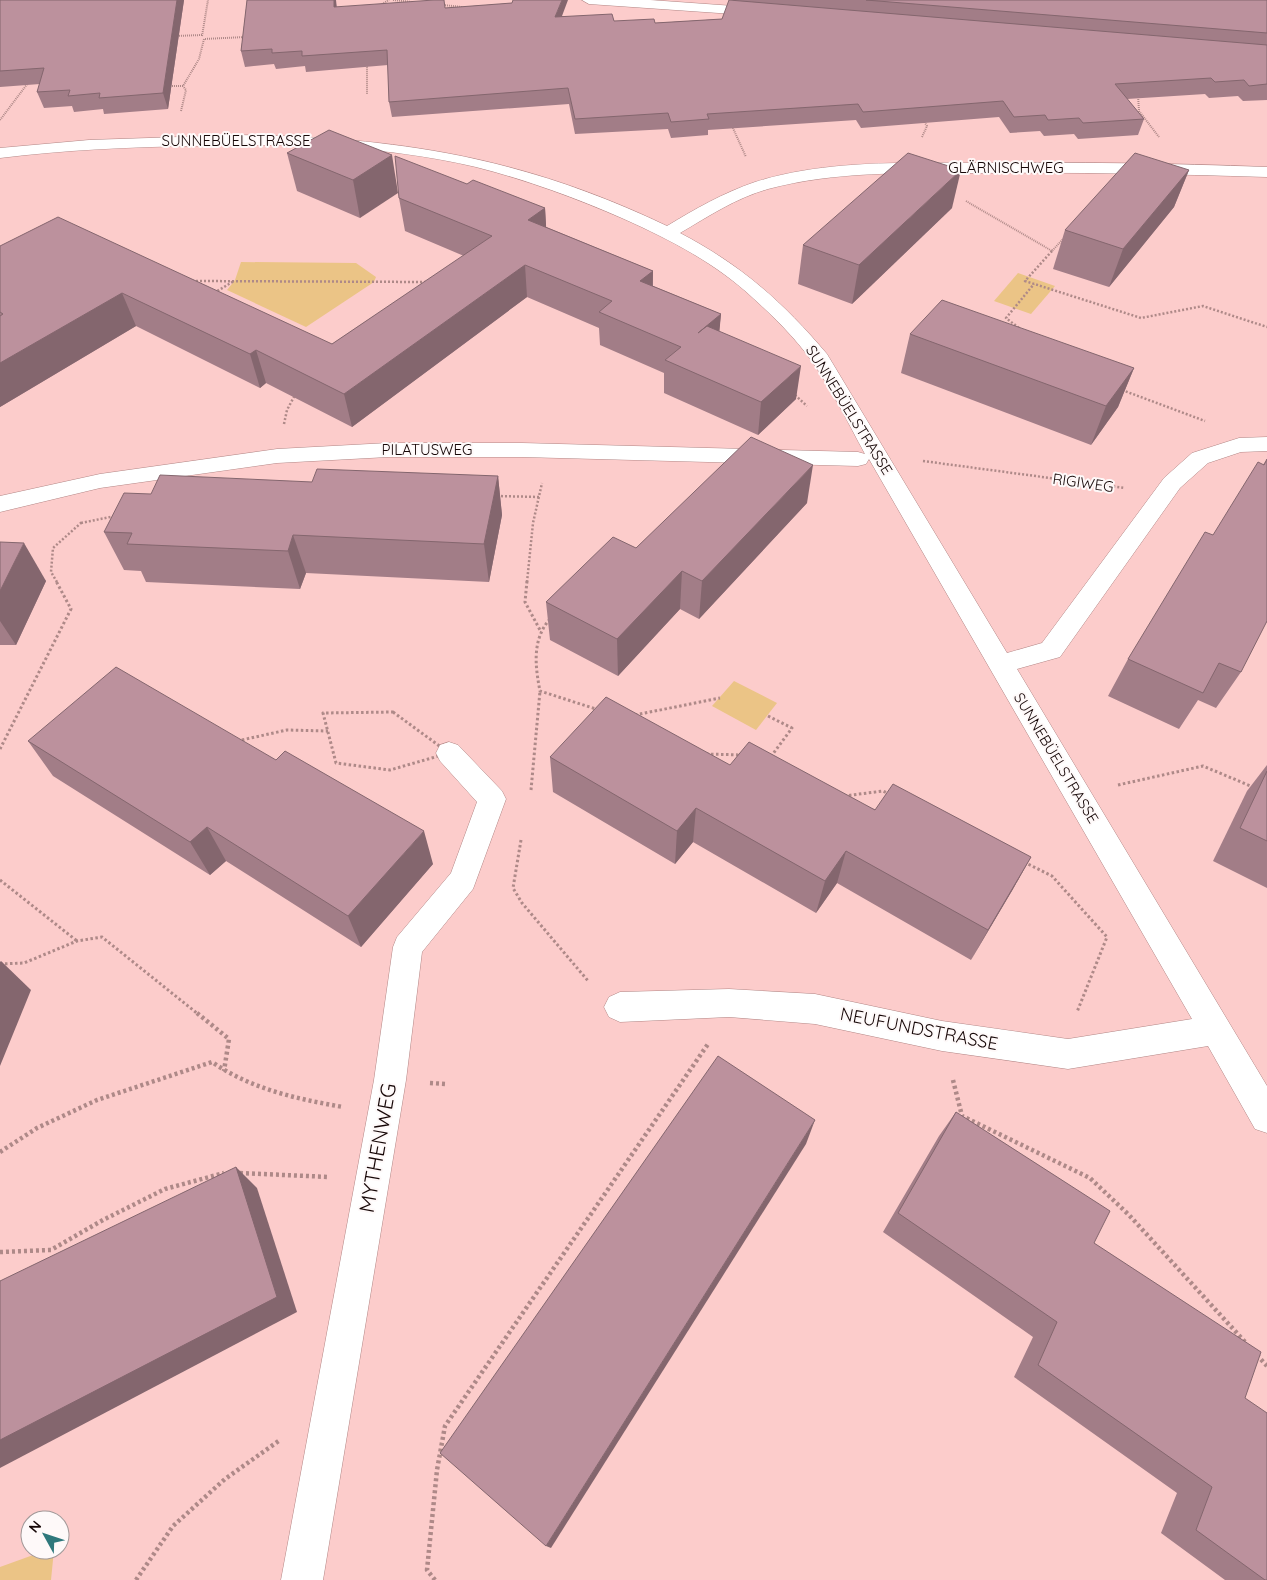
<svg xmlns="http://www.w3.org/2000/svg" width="1267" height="1580" font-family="Quicksand,sans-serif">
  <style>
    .green { fill: #ebc486 }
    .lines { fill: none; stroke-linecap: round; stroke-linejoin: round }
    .minor-casing { stroke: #b28685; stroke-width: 1 }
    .path-far3 { stroke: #ae8988; stroke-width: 2; stroke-dasharray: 1 1; stroke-linecap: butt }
    .path-far2 { stroke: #ae8988; stroke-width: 2.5; stroke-dasharray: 2 2; stroke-linecap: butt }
    .path-far1 { stroke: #ae8988; stroke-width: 3; stroke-dasharray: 2.5 2.5; stroke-linecap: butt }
    .path { stroke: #ae8988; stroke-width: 4.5; stroke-dasharray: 3 3; stroke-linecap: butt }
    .minor { fill: #fff; fill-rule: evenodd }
    .wall { fill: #a27d87 }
    .shaded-wall { fill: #84666e }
    .building { fill: #bc919d; stroke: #84666e }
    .labels { text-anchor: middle; stroke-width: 4; stroke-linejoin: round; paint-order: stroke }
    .far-street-label { font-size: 15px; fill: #160707; stroke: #fef9f9 }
    .street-label { font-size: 18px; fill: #160707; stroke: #fef9f9 }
    .near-street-label { font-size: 21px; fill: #160707; stroke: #fef9f9 }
  </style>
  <rect width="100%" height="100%" fill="#fccccb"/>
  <g class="green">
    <path d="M 241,262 L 356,263 L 376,277 L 374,282 L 306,327 L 227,290 L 235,280 Z"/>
    <path d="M 1018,273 L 1055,286 L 1031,314 L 994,301 Z"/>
    <path d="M 734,681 L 777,703 L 756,730 L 712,706 Z"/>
    <path d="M 47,1550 L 54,1550 L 51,1580 L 0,1580 L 0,1567 Z"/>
  </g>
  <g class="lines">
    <g class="minor-casing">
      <g id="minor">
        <path d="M 582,0 L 650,0 L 762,8 L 769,12 L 762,16 L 589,4 Z"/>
        <path d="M 239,135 C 397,137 523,157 667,226 C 695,209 723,193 755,182 C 825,160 903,163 976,163 C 1073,162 1170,163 1267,167 L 1267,177 C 1170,174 1073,172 975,173 C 907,173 835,171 768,189 C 736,198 709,216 680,233 C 741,265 783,302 827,354 L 1007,653 L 1042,643 L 1164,478 L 1192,453 L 1239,438 L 1267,437 L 1267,451 L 1241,452 L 1208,463 L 1180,488 L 1060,657 L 1017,669 L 1267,1086 L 1267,1133 L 1255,1129 L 1208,1046 L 1068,1069 L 942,1051 L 815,1024 L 729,1017 L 620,1022 L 609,1017 L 604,1007 L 609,997 L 620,992 L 729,989 L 815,994 L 942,1021 L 1068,1039 L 1192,1019 L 869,459 L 866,464 L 858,466 L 522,457 L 388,457 L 277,463 L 100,488 L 0,512 L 0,496 L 100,474 L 277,449 L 388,443 L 522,443 L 858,452 L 865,454 C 848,423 832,389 811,360 C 795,338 774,317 754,299 C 717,264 671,240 624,219 C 576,198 527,180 476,167 C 383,145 286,143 192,146 C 128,147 64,150 0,158 L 0,148 L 89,140 Z"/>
        <path d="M 449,742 L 458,745 L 502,791 L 506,799 L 473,889 L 422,952 L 406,1080 L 323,1580 L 281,1580 L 374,1080 L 393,947 L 397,937 L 451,873 L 477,802 L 440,761 L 436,753 L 440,745 Z"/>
      </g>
    </g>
    <g class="path-far3">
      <path d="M 393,0 L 412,2"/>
      <path d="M 380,5 L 389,0"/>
      <path d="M 443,5 L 462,7"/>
      <path d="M 175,36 L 202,35"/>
      <path d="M 202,36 L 208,0"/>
      <path d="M 364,64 L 367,67 L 367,94"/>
      <path d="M 168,86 L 183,86 L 199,59 L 204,39 L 245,37"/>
      <path d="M 1138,95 L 1139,111 L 1159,137"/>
      <path d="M 181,111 L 186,90 L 183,86"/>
      <path d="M 0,120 L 28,83"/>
      <path d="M 732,126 L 746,157"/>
      <path d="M 922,137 L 927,126 L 923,120"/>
      <path d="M 966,201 L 1052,251"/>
      <path d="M 1051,252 L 1065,237"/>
    </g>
    <g class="path-far2">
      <path d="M 1052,251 L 1025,281 L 1141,318 L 1203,306 L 1267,327"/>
      <path d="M 192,281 L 426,282"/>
      <path d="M 214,293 L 234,281"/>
      <path d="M 1019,328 L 1006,318 L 1034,284"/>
      <path d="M 1122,390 L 1205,421"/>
      <path d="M 795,395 L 807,406"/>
      <path d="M 284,424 L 287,410 L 295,395"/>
      <path d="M 923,461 L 1125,488"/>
      <path d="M 497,496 L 539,497"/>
      <path d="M 81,523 L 115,516"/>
      <path d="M 57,582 L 51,572 L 53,548 L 82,522"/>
      <path d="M 527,582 L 533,523 L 542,483"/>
    </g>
    <g class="path-far1">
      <path d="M 527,581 L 525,602 L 540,630"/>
      <path d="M 550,619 C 532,639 535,666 540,691 L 599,710"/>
      <path d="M 393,712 L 449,753 L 390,770 L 336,763 L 323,713 Z"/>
      <path d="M 635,715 L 720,698"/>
      <path d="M 768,716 L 792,728 L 770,758"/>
      <path d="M 237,741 L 287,730 L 328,731"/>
      <path d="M 0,749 L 71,609 L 56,581"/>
      <path d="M 706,754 L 743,755"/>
      <path d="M 1118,785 L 1203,766 L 1253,787"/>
      <path d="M 531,790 L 540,691"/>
      <path d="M 844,796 L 883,791 L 889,794"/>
      <path d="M 521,840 L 513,888 L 522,903 L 589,982"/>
      <path d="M 1024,862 L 1052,876 L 1107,937 L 1077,1012"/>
      <path d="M 0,880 L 77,941"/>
      <path d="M 0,964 L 24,963 L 77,941 L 102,937 L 198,1014"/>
    </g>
    <g class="path">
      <path d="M 197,1013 L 229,1039 L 224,1071"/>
      <path d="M 953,1080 L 962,1116 L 1090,1178 L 1129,1215 L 1246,1343"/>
      <path d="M 430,1083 L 446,1084"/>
      <path d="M 0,1152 L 37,1128 L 97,1100 L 212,1062 C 251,1089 297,1099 343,1107"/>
      <path d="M 240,1173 L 329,1177"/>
      <path d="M 0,1252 L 51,1250 L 103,1220 L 165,1189 L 224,1173"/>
      <path d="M 1257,1355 L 1267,1366"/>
      <path d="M 136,1580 L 173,1526 L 225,1479 L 280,1440"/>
      <path d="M 435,1580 L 427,1570 L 437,1470 L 445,1426 L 708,1044"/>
    </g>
    <use href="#minor" class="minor"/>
  </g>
  <g class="wall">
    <path d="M 0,0 L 184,0 L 168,109 L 104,114 L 103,109 L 74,112 L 72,106 L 44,108 L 37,92 L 40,84 L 0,87 Z"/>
    <path d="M 247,0 L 336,0 L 337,7 L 445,8 L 512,3 L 562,16 L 614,21 L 655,23 L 722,19 L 733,0 L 1267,0 L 1267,100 L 1243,101 L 1238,96 L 1209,98 L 1205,94 L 1127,99 L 1144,119 L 1138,135 L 1078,139 L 1074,134 L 1044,136 L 1040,131 L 1010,133 L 999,117 L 861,128 L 856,120 L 708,130 L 708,135 L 671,138 L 668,129 L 575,134 L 569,104 L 392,117 L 389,102 L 388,65 L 306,72 L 305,66 L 276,69 L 274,64 L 245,67 L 241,51 Z"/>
    <path d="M 287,153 L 392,155 L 360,218 L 297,191 Z"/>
    <path d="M 1189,170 L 1174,207 L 1109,287 L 1053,269 L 1065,230 Z"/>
    <path d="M 467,184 L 545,208 L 546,227 L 653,271 L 653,286 L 721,314 L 719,331 L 796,399 L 758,435 L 664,393 L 664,373 L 600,345 L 599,328 L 527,297 L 352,427 L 266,383 L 260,388 L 136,326 L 0,407 L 0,246 L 332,344 L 464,256 L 405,231 L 399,198 Z"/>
    <path d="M 952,208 L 852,304 L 798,284 L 803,245 Z"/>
    <path d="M 910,334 L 1134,368 L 1118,407 L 1091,445 L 901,373 Z"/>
    <path d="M 1267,459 L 1267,623 L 1266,622 L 1241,672 L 1216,708 L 1198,700 L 1179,729 L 1108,696 L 1128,659 Z"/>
    <path d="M 498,476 L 502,515 L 489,582 L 306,573 L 300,589 L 146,582 L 141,571 L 124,570 L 104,532 L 151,494 L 312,482 Z"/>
    <path d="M 807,503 L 699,619 L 680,609 L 618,676 L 550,640 L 546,602 L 636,548 Z"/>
    <path d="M 0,542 L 46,581 L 16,645 L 0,645 L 0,646 Z"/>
    <path d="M 28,741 L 433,864 L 361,947 L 226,861 L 210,875 L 53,776 Z"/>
    <path d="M 550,757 L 730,765 L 1031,857 L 1013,889 L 971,960 L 837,883 L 816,913 L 693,842 L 675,864 L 553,792 Z"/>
    <path d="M 1267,765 L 1267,888 L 1213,861 L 1247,791 Z"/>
    <path d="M 956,1112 L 1094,1243 L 1245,1398 L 1267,1580 L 1225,1580 L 1161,1533 L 1177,1493 L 1014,1377 L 1033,1337 L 883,1232 L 939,1136 Z"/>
  </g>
  <g class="shaded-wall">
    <path d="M 177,0 L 184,0 L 168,109 L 163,93 Z"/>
    <path d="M 334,0 L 336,0 L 336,4 L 337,22 L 334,7 Z"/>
    <path d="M 562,0 L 568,0 L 556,32 L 555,17 Z"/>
    <path d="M 392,155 L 398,193 L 360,218 L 353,180 Z"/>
    <path d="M 961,170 L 952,208 L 852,304 L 859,265 Z"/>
    <path d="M 1189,170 L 1174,207 L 1109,287 L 1123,249 Z"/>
    <path d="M 545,208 L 547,241 L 528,220 Z"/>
    <path d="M 525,265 L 527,297 L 352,427 L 344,394 Z"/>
    <path d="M 653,271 L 652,304 L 640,281 Z"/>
    <path d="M 122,293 L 136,326 L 0,407 L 0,363 Z"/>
    <path d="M 721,314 L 718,347 L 698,333 Z"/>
    <path d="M 256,350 L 266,383 L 260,388 L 250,354 Z"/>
    <path d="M 801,366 L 796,399 L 758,435 L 761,402 Z"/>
    <path d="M 1134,368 L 1118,407 L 1091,445 L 1106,406 Z"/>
    <path d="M 813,465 L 807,503 L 699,619 L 702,581 Z"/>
    <path d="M 498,476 L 502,515 L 489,582 L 484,544 Z"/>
    <path d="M 293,535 L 306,573 L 300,589 L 288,551 Z"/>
    <path d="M 24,543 L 46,581 L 16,645 L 0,621 L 0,591 Z"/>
    <path d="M 682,571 L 680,609 L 618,676 L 617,639 Z"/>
    <path d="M 696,808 L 693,842 L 675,864 L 677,831 Z"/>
    <path d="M 207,827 L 226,861 L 210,875 L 190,842 Z"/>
    <path d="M 424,831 L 433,864 L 361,947 L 348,916 Z"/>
    <path d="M 846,851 L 837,883 L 816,913 L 825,881 Z"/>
    <path d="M 1031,857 L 1013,889 L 971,960 L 988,930 Z"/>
    <path d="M 1,961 L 31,990 L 0,1066 L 0,962 Z"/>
    <path d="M 815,1120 L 806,1144 L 551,1548 L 546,1546 Z"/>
    <path d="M 236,1167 L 257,1188 L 297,1312 L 0,1468 L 0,1440 Z"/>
  </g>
  <g class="building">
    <path d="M 0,0 L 177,0 L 163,93 L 99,98 L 100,93 L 68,96 L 70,90 L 37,92 L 44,68 L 0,71 Z"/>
    <path d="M 247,0 L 334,0 L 334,7 L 434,0 L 444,0 L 445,8 L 512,3 L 513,0 L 562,0 L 555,17 L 612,14 L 614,21 L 654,19 L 655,23 L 722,19 L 729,0 L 1267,45 L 1267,84 L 1249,86 L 1244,80 L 1215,82 L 1211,78 L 1115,84 L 1144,119 L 1083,123 L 1079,118 L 1048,120 L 1045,115 L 1014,117 L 1003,101 L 863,112 L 858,104 L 707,114 L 709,119 L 671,122 L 668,113 L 575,119 L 568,88 L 389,102 L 387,50 L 302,56 L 302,51 L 272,53 L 272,49 L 241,51 Z"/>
    <path d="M 866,0 L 1267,0 L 1267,33 Z"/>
    <path d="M 329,130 L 392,155 L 353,180 L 287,153 Z"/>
    <path d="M 908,153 L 961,170 L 859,265 L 803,245 Z"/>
    <path d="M 1135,153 L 1189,170 L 1123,249 L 1065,230 Z"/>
    <path d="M 395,156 L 467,184 L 473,180 L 545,208 L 528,220 L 653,271 L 640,281 L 721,314 L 698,333 L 707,326 L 801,366 L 761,402 L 665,360 L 681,347 L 599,312 L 612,301 L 525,265 L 344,394 L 256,350 L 250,354 L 122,293 L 0,363 L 0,316 L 3,314 L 0,312 L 0,246 L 58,217 L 332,344 L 492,236 L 399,198 Z"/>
    <path d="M 942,300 L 1134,368 L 1106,406 L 910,334 Z"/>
    <path d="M 751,437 L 813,465 L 702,581 L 682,571 L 617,639 L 546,602 L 613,537 L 636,548 Z"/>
    <path d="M 1267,459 L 1267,621 L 1241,672 L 1219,663 L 1203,693 L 1128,659 L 1205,532 L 1213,535 L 1258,462 L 1264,465 Z"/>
    <path d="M 317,469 L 498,476 L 484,544 L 293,535 L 288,551 L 127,544 L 132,533 L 104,532 L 124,493 L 151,494 L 160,475 L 312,482 Z"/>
    <path d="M 0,542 L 24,543 L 0,591 Z"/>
    <path d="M 116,667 L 276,760 L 285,751 L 424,831 L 348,916 L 207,827 L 190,842 L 28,741 Z"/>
    <path d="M 606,697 L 730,765 L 749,742 L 875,810 L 893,784 L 1031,857 L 988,930 L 846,851 L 825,881 L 696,808 L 677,831 L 550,757 Z"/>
    <path d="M 1267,771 L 1267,841 L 1240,828 Z"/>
    <path d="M 718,1056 L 815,1120 L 546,1546 L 440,1453 Z"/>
    <path d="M 956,1112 L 1110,1211 L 1094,1243 L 1261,1352 L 1245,1398 L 1267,1413 L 1267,1580 L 1265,1580 L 1196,1530 L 1212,1487 L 1038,1365 L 1057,1322 L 898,1213 Z"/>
    <path d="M 236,1167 L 277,1297 L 0,1440 L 0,1281 Z"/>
  </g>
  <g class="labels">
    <g class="far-street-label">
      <text x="236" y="146">SUNNEBÜELSTRASSE</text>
      <text x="1006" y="173">GLÄRNISCHWEG</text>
      <text transform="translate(849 410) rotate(58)" y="5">SUNNEBÜELSTRASSE</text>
      <text x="427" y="455">PILATUSWEG</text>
      <text transform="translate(1083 483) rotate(8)" y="5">RIGIWEG</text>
      <text transform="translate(1056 758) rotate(59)" y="5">SUNNEBÜELSTRASSE</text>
    </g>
    <g class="street-label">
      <text transform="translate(919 1029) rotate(11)" y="6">NEUFUNDSTRASSE</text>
    </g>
    <g class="near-street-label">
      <text transform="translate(378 1148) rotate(-80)" y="7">MYTHENWEG</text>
    </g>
  </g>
  <g transform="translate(45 1535) rotate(310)"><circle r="24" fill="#fef9f9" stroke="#a19898"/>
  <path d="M0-4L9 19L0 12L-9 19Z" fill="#2f787c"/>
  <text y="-8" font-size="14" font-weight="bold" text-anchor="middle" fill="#160707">N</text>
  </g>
</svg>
